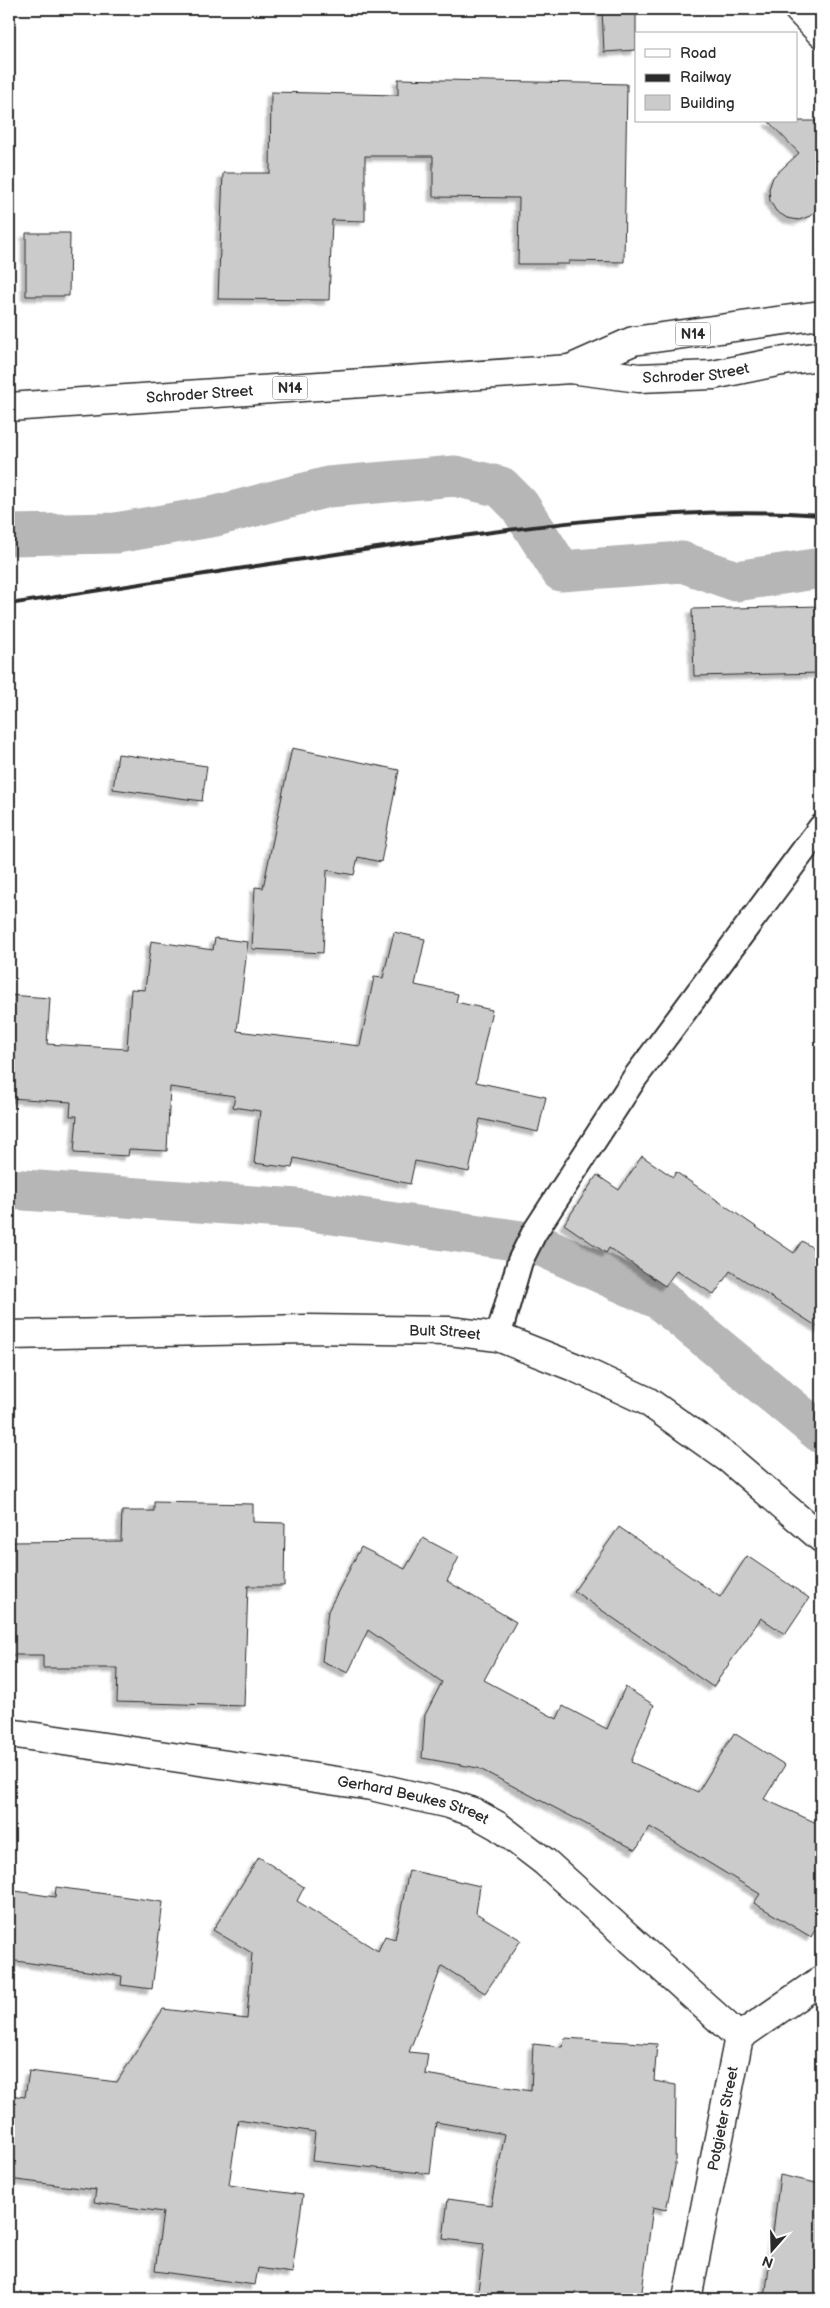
<svg xmlns="http://www.w3.org/2000/svg" width="830" height="2308" font-family="'Balsamiq Sans',sans-serif">
  <style>
    .lines { fill: none; stroke-linecap: round; stroke-linejoin: round }
    .canal { stroke: #b6b6b6; stroke-width: 41 }
    .building { fill: #cbcbcb; stroke: #2b2b2b; filter: url(#shadow) }
    .lane-casing { stroke: #2b2b2b; stroke-width: 28 }
    .street-casing { stroke: #2b2b2b; stroke-width: 31 }
    .highway-casing { stroke: #2b2b2b; stroke-width: 31 }
    .lane { stroke: #fff; stroke-width: 24 }
    .street { stroke: #fff; stroke-width: 28 }
    .highway { stroke: #fff; stroke-width: 28 }
    .rail { stroke: #2b2b2b; stroke-width: 4 }
    .labels { text-anchor: middle; stroke-width: 5; stroke-linejoin: round; paint-order: stroke }
    .shield { fill: #fff; stroke: #6b6b6b; stroke-width: 1 }
    .shield-label { font-size: 14px; font-weight: bold; fill: #2b2b2b }
    .street-label { font-size: 15px; fill: #2b2b2b; stroke: #fff }
  </style>
  <defs>
    <filter id="shadow"><feDropShadow dx="-4.5" dy="4.5" stdDeviation="1" flood-color="#0004"/></filter>
  </defs>
  <rect width="100%" height="100%" fill="#fff"/>
  <filter id="ink" filterUnits="userSpaceOnUse"><feTurbulence type="fractalNoise" baseFrequency=".02" numOctaves="2"/><feDisplacementMap in="SourceGraphic" scale="10" xChannelSelector="R" yChannelSelector="G"/><feConvolveMatrix kernelMatrix="1 2 1 2 8 2 1 2 1" color-interpolation-filters="sRGB"/></filter>
  <g filter="url(#ink)">
    <g class="lines">
      <g class="canal">
        <path d="M 9,535 L 116,533 L 216,516 L 328,487 L 455,476 L 501,487 L 519,505 L 561,571 L 682,562 L 736,581 L 821,568"/>
        <path d="M 9,1189 L 297,1209 L 535,1243 L 659,1299 L 821,1433"/>
      </g>
    </g>
    <g class="building">
      <path d="M 602,9 L 636,9 L 636,50 L 604,52 Z"/>
      <path d="M 398,79 L 627,84 L 624,262 L 569,261 L 569,264 L 518,264 L 519,198 L 433,197 L 433,156 L 365,156 L 365,221 L 332,220 L 329,300 L 218,299 L 223,173 L 270,173 L 271,92 L 398,95 Z"/>
      <path d="M 768,121 L 821,121 L 821,205 L 810,216 L 799,220 L 787,218 L 776,211 L 770,201 L 769,189 L 773,177 L 799,153 Z"/>
      <path d="M 26,233 L 70,233 L 69,296 L 26,296 Z"/>
      <path d="M 821,606 L 821,673 L 694,676 L 692,609 Z"/>
      <path d="M 292,748 L 399,770 L 381,862 L 358,857 L 354,875 L 327,870 L 323,953 L 252,949 L 255,887 L 263,888 Z"/>
      <path d="M 118,754 L 207,766 L 202,801 L 113,789 Z"/>
      <path d="M 394,932 L 425,939 L 415,985 L 458,994 L 456,1002 L 492,1010 L 476,1082 L 546,1097 L 538,1132 L 480,1119 L 469,1172 L 415,1161 L 410,1184 L 294,1158 L 292,1168 L 254,1163 L 260,1111 L 233,1107 L 235,1096 L 170,1087 L 167,1151 L 129,1149 L 128,1156 L 74,1153 L 77,1116 L 70,1116 L 71,1102 L 9,1098 L 9,995 L 50,998 L 47,1044 L 127,1049 L 131,989 L 145,990 L 151,941 L 213,950 L 215,938 L 248,942 L 237,1031 L 360,1046 L 374,977 L 383,978 Z"/>
      <path d="M 642,1156 L 673,1177 L 676,1172 L 794,1253 L 802,1241 L 821,1253 L 821,1329 L 730,1271 L 714,1295 L 677,1270 L 665,1286 L 609,1248 L 606,1253 L 564,1224 L 597,1175 L 619,1190 Z"/>
      <path d="M 154,1502 L 253,1504 L 253,1522 L 285,1523 L 284,1586 L 248,1586 L 244,1706 L 117,1702 L 118,1668 L 43,1668 L 43,1655 L 9,1655 L 9,1542 L 121,1541 L 122,1511 L 154,1511 Z"/>
      <path d="M 619,1527 L 720,1597 L 747,1556 L 809,1598 L 785,1634 L 761,1618 L 713,1687 L 574,1591 Z"/>
      <path d="M 423,1538 L 459,1557 L 447,1581 L 516,1622 L 484,1680 L 557,1719 L 563,1706 L 607,1729 L 625,1687 L 654,1705 L 631,1762 L 698,1792 L 734,1733 L 785,1765 L 764,1799 L 821,1825 L 821,1920 L 811,1937 L 754,1903 L 760,1894 L 650,1827 L 636,1850 L 478,1768 L 422,1758 L 425,1715 L 442,1682 L 368,1630 L 348,1673 L 322,1661 L 328,1611 L 361,1547 L 405,1569 Z"/>
      <path d="M 259,1857 L 304,1887 L 297,1901 L 378,1951 L 385,1936 L 395,1939 L 409,1870 L 480,1886 L 476,1913 L 521,1940 L 485,1993 L 442,1966 L 409,2052 L 428,2054 L 425,2074 L 531,2091 L 533,2044 L 562,2047 L 565,2038 L 657,2044 L 654,2081 L 676,2085 L 675,2167 L 666,2210 L 653,2207 L 641,2299 L 477,2299 L 484,2244 L 443,2239 L 448,2199 L 491,2205 L 505,2134 L 436,2122 L 430,2174 L 312,2161 L 315,2132 L 238,2120 L 229,2185 L 303,2195 L 292,2273 L 258,2268 L 255,2285 L 155,2271 L 163,2212 L 94,2202 L 96,2190 L 9,2179 L 9,2095 L 25,2097 L 29,2071 L 117,2082 L 163,2009 L 247,2019 L 252,1953 L 213,1930 Z"/>
      <path d="M 56,1887 L 163,1902 L 152,1989 L 121,1985 L 122,1976 L 9,1960 L 9,1890 L 55,1897 Z"/>
      <path d="M 780,2175 L 821,2184 L 821,2299 L 765,2299 Z"/>
    </g>
    <g class="lines">
      <g class="lane-casing">
        <path id="lane" d="M 498,1337 L 520,1261 L 534,1233 L 634,1079 L 821,827"/>
      </g>
      <g class="street-casing">
        <g id="street">
          <path d="M 798,9 L 821,33"/>
          <path id="s1" d="M 9,1335 L 308,1329 L 450,1331 L 498,1337 L 574,1367 L 647,1401 L 729,1459 L 821,1538"/>
          <path id="s2" d="M 9,1733 L 371,1786 L 449,1804 L 473,1812 L 498,1826 L 545,1862 L 739,2037"/>
          <path id="s3" d="M 687,2299 L 739,2037 L 821,1980"/>
        </g>
      </g>
      <g class="highway-casing">
        <g id="highway">
          <path d="M 570,369 L 633,341 L 821,315"/>
          <path id="s4" d="M 9,407 L 570,369 L 639,378 L 713,375 L 777,362 L 821,356"/>
        </g>
      </g>
      <use href="#lane" class="lane"/>
      <use href="#street" class="street"/>
      <use href="#highway" class="highway"/>
      <path class="rail" d="M 9,604 C 143,584 277,562 412,543 C 547,524 685,505 821,515"/>
    </g>
  </g>
  <g class="labels">
    <g class="shield">
      <rect x="675.5" y="322.5" width="35" height="23" rx="4"/>
      <rect x="272.5" y="376.5" width="35" height="23" rx="4"/>
    </g>
    <g class="shield-label">
      <text x="693" y="339">N14</text>
      <text x="290" y="393">N14</text>
    </g>
    <g class="street-label">
      <text dy="5" stroke="none"><textPath href="#s4" startOffset="689">Schroder Street</textPath></text>
      <text dy="5" stroke="none"><textPath href="#s4" startOffset="191">Schroder Street</textPath></text>
      <text dy="5" stroke="none"><textPath href="#s1" startOffset="436">Bult Street</textPath></text>
      <text dy="5" stroke="none"><textPath href="#s2" startOffset="410">Gerhard Beukes Street</textPath></text>
      <text dy="5" stroke="none"><textPath href="#s3" startOffset="184">Potgieter Street</textPath></text>
    </g>
  </g>
  <rect width="830" height="2308" fill="none" stroke="#fff" stroke-width="30"/>
  <rect x="15" y="15" width="800" height="2278" fill="none" stroke="#2b2b2b" stroke-width="2" filter="url(#ink)"/>
  <rect x="635" y="32" width="162" height="90" fill="#ffffff" stroke="#aaaaaa"/>
  <rect x="645" y="49" width="25" height="8" fill="#ffffff" stroke="#aaaaaa"/>
  <text x="680" y="58" font-size="15" fill="#2b2b2b">Road</text>
  <rect x="645" y="74" width="25" height="8" fill="#2b2b2b" stroke="#aaaaaa"/>
  <text x="680" y="82" font-size="15" fill="#2b2b2b">Railway</text>
  <rect x="645" y="95" width="25" height="15" fill="#cbcbcb" stroke="#aaaaaa"/>
  <text x="680" y="108" font-size="15" fill="#2b2b2b">Building</text>
  <g transform="translate(772 2250) rotate(200)" stroke="#ffffff" stroke-width="4" paint-order="stroke">
  <path d="M0-4L9 19L0 12L-9 19Z" fill="#2b2b2b"/>
  <text y="-8" font-size="14" font-weight="bold" text-anchor="middle" fill="#2b2b2b">N</text>
  </g>
</svg>
